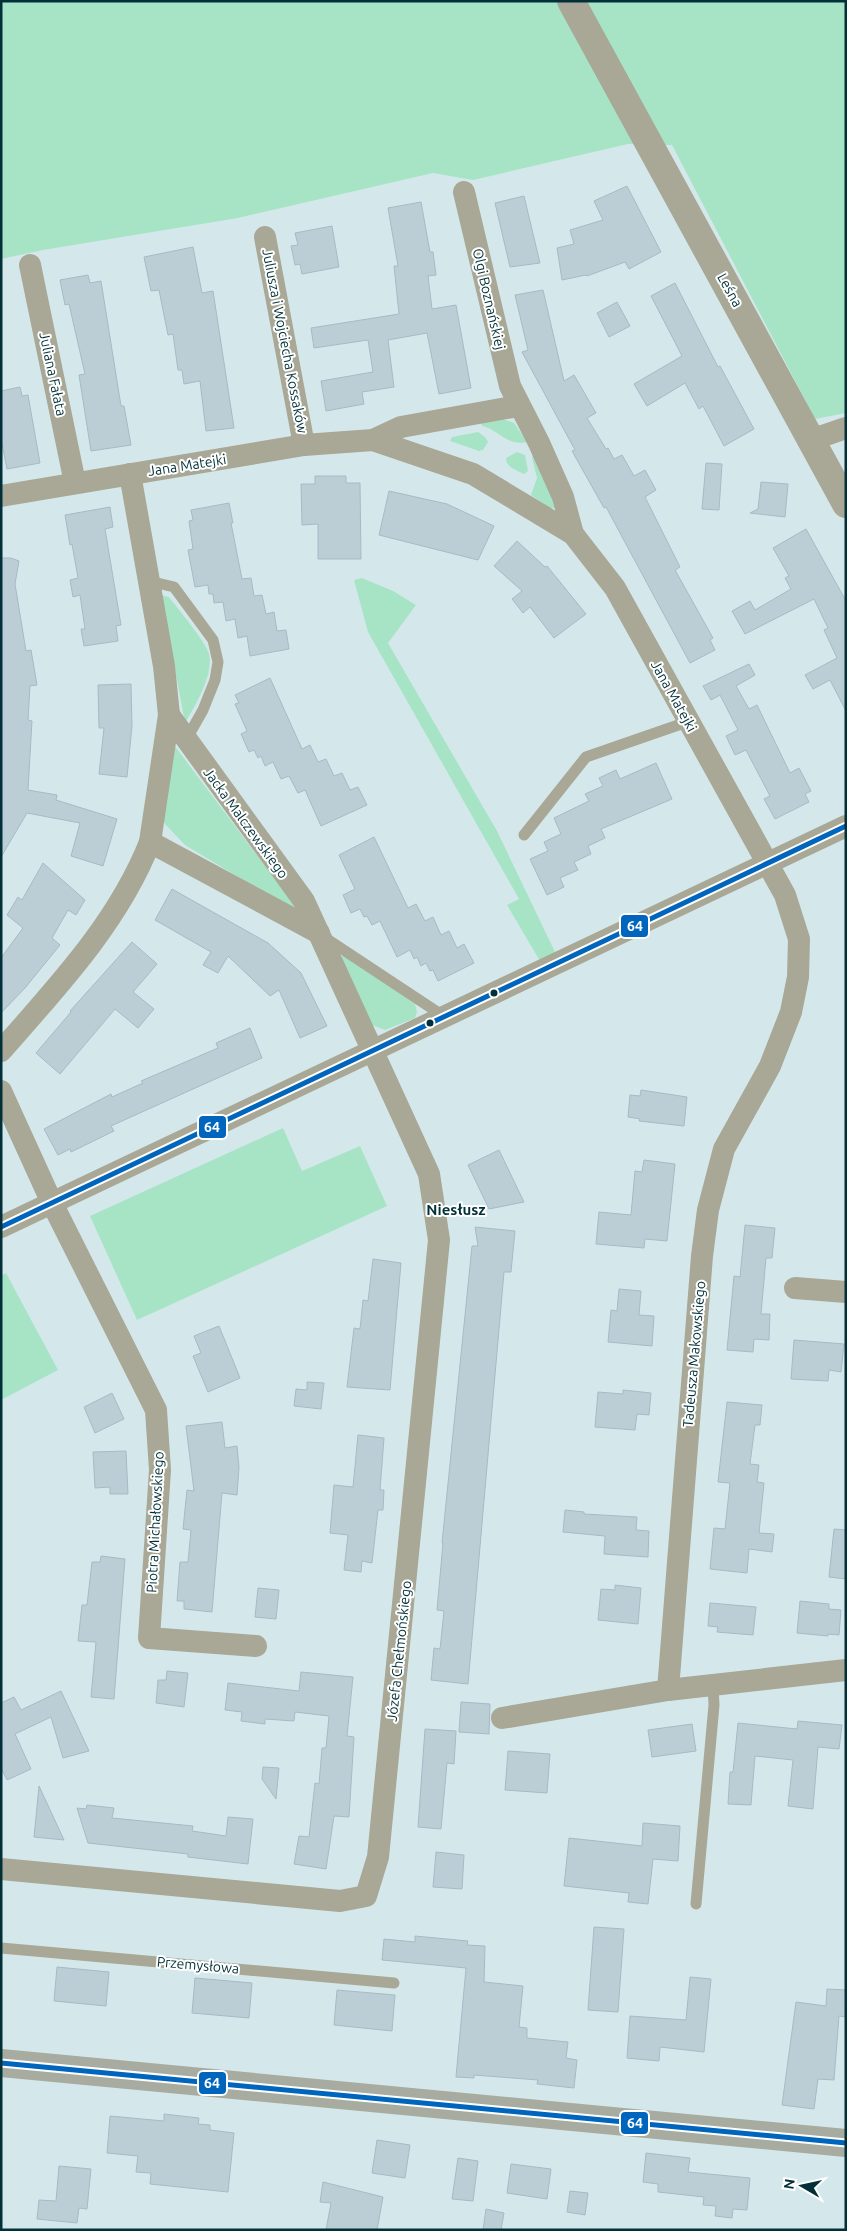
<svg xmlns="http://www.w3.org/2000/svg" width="847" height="2231" font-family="Ubuntu,sans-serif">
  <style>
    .green { fill: #a7e4c6 }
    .building { fill: #bbced6; stroke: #a4bbc6 }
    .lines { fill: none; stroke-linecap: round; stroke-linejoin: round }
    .service { stroke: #a9a795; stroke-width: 11 }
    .minor { stroke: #a9a795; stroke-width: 22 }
    .tertiary { stroke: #a9a795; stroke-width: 28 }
    .primary { stroke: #a8aca0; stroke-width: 28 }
    .bus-1-casing { stroke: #fff; stroke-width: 9 }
    .bus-1 { stroke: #0065bd; stroke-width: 5 }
    .bus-dot { fill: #013039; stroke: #fff; stroke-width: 2 }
    .labels { text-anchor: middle; stroke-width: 4; stroke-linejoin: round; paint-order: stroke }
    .street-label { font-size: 14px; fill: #013039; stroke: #fff }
    .neighbourhood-label { font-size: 15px; font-weight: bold; fill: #013039; stroke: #fff }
    .line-badge { stroke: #fff; stroke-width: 2 }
    .badge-label { font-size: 14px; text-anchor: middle; font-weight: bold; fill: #fff }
  </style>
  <rect width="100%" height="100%" fill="#d4e8ec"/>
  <g class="green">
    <path d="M 1,1 L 846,1 L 846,413 L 815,419 L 672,145 L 628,144 L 473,180 L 433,173 L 238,218 L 43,250 L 1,259 Z"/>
    <path d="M 503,419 L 514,423 L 527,442 C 507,447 498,429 482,426 L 480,421 Z"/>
    <path d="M 478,432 L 485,437 L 488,442 L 483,450 L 479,451 L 450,441 L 452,437 Z"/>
    <path d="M 517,452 L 525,455 L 528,471 L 524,474 C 517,470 506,468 506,458 Z"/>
    <path d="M 533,454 L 557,508 L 550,508 L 531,495 L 537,478 L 532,458 Z"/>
    <path d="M 362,578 L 393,591 L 416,605 L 388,643 L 497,831 L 556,954 L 540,961 L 507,905 L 519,899 L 368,632 L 354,580 Z"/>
    <path d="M 161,595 L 169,597 C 178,609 206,642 209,654 C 214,675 195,706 185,723 Z"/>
    <path d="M 174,745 L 296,907 L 296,912 L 185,845 L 165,824 L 159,811 Z"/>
    <path d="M 343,953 L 415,1004 L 417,1012 L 415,1018 L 385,1030 L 372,1025 L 341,958 Z"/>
    <path d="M 283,1128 L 302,1171 L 360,1146 L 387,1206 L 137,1320 L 90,1216 Z"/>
    <path d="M 6,1273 L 58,1370 L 1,1400 L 1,1276 Z"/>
  </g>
  <g class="building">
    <path d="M 627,186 L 661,252 L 629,269 L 625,262 L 587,276 L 586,275 L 562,280 L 557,248 L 574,244 L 570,230 L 603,220 L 594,201 Z"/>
    <path d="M 524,196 L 540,263 L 510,267 L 495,203 Z"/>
    <path d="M 421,202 L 430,252 L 433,252 L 436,275 L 428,276 L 432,309 L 456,305 L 471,388 L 439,394 L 427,333 L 388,340 L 394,387 L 362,392 L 364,404 L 326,411 L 321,381 L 373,372 L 368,340 L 314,348 L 311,328 L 399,314 L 394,266 L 398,266 L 388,208 Z"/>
    <path d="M 332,226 L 339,267 L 302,274 L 300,264 L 295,265 L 291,246 L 298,245 L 295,233 Z"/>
    <path d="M 193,247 L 202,293 L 213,291 L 234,428 L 206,431 L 200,381 L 184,384 L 182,370 L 178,370 L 173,334 L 168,335 L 159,290 L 151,291 L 144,257 Z"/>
    <path d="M 88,275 L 90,283 L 101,281 L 121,406 L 124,406 L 131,445 L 91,451 L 79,375 L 85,374 L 69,304 L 65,305 L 60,280 Z"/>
    <path d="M 675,283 L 718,367 L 720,366 L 754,429 L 724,446 L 703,406 L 699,409 L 685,383 L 647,406 L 634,384 L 682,356 L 651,296 Z"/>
    <path d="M 543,290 L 564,381 L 574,375 L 596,413 L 587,418 L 606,449 L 608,448 L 614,459 L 622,455 L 634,476 L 645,470 L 656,490 L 645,497 L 680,567 L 675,570 L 713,638 L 710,640 L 715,650 L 690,663 L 606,507 L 604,508 L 572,451 L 575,450 L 522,352 L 528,350 L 515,295 Z"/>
    <path d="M 617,302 L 630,326 L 609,337 L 597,313 Z"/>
    <path d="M 20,387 L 22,396 L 28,395 L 40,463 L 7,469 L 1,439 L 1,391 Z"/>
    <path d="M 706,463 L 722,464 L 719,510 L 702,509 Z"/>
    <path d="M 315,476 L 346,476 L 346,483 L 360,483 L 361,559 L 318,559 L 318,524 L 302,525 L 301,484 L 315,484 Z"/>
    <path d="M 761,482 L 788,484 L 785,517 L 750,513 L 758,509 Z"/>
    <path d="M 389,491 L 447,504 L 494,526 L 478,560 L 379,535 Z"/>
    <path d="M 229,503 L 233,523 L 231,523 L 242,579 L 251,578 L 254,596 L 262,595 L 266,614 L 274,612 L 277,631 L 286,630 L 289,649 L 250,656 L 247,636 L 238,638 L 235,619 L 226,621 L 223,602 L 214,603 L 213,594 L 209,594 L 208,585 L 195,587 L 188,550 L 193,549 L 189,521 L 193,520 L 191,510 Z"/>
    <path d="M 110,507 L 113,527 L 105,529 L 121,625 L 116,626 L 118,641 L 84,646 L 81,629 L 85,629 L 80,595 L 73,597 L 70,580 L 78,578 L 72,544 L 70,545 L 65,515 Z"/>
    <path d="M 806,529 L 846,601 L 846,711 L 830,680 L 813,689 L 805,675 L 837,658 L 824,630 L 828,628 L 814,599 L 745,634 L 732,611 L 750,601 L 755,610 L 791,589 L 785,578 L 789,576 L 773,548 Z"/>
    <path d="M 517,541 L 545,567 L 547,566 L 586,614 L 554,638 L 530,607 L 523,613 L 512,599 L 522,591 L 494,566 Z"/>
    <path d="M 1,558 L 11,558 L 19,561 L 15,584 L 26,651 L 31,650 L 37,685 L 30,686 L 28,720 L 32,721 L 28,790 L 57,795 L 56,800 L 117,819 L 103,866 L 71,856 L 80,823 L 27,813 L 1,857 Z"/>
    <path d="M 749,664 L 755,675 L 736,686 L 749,709 L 757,705 L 790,773 L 799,768 L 811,791 L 805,794 L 809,802 L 775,819 L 764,799 L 770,796 L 746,750 L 735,755 L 726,736 L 738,730 L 720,695 L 711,700 L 703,686 Z"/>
    <path d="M 270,678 L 302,749 L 310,745 L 318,762 L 326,759 L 334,776 L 342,773 L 350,790 L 358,787 L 367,805 L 321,826 L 305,790 L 298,793 L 289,776 L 281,779 L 273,762 L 265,766 L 261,756 L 258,758 L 254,750 L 249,752 L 241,734 L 247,731 L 235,704 L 239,703 L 235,695 Z"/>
    <path d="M 131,684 L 132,726 L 127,777 L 99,774 L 104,728 L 99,728 L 98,685 Z"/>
    <path d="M 656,763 L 672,799 L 601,829 L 605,838 L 588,846 L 591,854 L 574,862 L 578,870 L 560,878 L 564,887 L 547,895 L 530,859 L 548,851 L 544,842 L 561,834 L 554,818 L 589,801 L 585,794 L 603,786 L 599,778 L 616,770 L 620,779 Z"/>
    <path d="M 374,837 L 408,908 L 416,904 L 425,921 L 433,917 L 441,935 L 449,931 L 457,948 L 464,944 L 474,963 L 438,981 L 433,970 L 430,971 L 426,963 L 421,966 L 417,957 L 414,959 L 410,950 L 397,957 L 380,921 L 372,925 L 367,916 L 364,917 L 360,909 L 351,913 L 343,895 L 355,889 L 339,855 Z"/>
    <path d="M 43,863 L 85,900 L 76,915 L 68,910 L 52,938 L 60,945 L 25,988 L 1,1013 L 1,958 L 23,928 L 7,915 L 18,897 L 22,900 Z"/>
    <path d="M 172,889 L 268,943 L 301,973 L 327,1026 L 300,1038 L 279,990 L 270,996 L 228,956 L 218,973 L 203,965 L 211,952 L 155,920 Z"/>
    <path d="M 132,942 L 157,964 L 133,992 L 154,1009 L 138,1028 L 115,1009 L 60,1074 L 36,1053 L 71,1012 L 70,1011 Z"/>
    <path d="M 250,1028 L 262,1058 L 142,1112 L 111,1126 L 114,1131 L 71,1152 L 70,1149 L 58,1155 L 44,1129 L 111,1094 L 112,1097 L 143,1083 L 141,1081 L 218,1048 L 216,1043 Z"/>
    <path d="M 641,1090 L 687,1097 L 684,1126 L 639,1121 L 640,1119 L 628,1117 L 630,1095 L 640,1096 Z"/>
    <path d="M 499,1150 L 524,1202 L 489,1209 L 468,1165 Z"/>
    <path d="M 644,1160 L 675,1164 L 667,1241 L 645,1239 L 644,1248 L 596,1244 L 599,1212 L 631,1215 L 635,1171 L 642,1172 Z"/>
    <path d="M 745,1225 L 775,1228 L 772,1258 L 766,1258 L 761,1314 L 770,1314 L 769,1340 L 754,1339 L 753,1352 L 727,1350 L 734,1276 L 740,1277 Z"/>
    <path d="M 475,1227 L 515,1231 L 511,1272 L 504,1272 L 468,1684 L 431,1680 L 434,1648 L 440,1649 L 444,1611 L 437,1610 L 443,1543 L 442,1543 L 472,1246 L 478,1246 Z"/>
    <path d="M 373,1259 L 401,1263 L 390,1390 L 347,1387 L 354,1328 L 360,1329 L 363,1300 L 368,1301 Z"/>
    <path d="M 619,1289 L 641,1291 L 639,1315 L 654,1316 L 652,1346 L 608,1342 L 611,1310 L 617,1311 Z"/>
    <path d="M 219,1326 L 240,1378 L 208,1392 L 193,1356 L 201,1353 L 194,1336 Z"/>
    <path d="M 794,1340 L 844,1344 L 841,1372 L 829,1370 L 828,1381 L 791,1379 Z"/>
    <path d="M 307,1382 L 324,1383 L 321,1409 L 294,1406 L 296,1389 L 307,1390 Z"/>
    <path d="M 623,1390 L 651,1393 L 649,1415 L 637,1414 L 635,1430 L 595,1427 L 598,1392 L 623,1394 Z"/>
    <path d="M 112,1393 L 124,1419 L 95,1433 L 84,1407 Z"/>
    <path d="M 727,1402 L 762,1405 L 760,1425 L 755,1425 L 750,1464 L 759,1465 L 757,1482 L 764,1483 L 759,1533 L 774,1534 L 772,1552 L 749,1549 L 747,1573 L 710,1569 L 714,1528 L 725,1529 L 730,1483 L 718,1482 Z"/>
    <path d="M 222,1422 L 225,1448 L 237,1446 L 239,1467 L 237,1495 L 222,1493 L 212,1612 L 184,1609 L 184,1601 L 177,1601 L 180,1562 L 188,1562 L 191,1530 L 183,1529 L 187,1490 L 194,1491 L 186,1426 Z"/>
    <path d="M 358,1435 L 384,1438 L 380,1490 L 384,1490 L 383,1510 L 378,1510 L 372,1563 L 362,1561 L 361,1572 L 344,1570 L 348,1535 L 330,1533 L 334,1485 L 353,1487 Z"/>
    <path d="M 126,1451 L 128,1494 L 110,1494 L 110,1487 L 95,1488 L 93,1452 Z"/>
    <path d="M 565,1510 L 584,1512 L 584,1514 L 637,1517 L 636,1530 L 649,1531 L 648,1557 L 604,1554 L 605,1536 L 563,1532 Z"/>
    <path d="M 834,1529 L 846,1530 L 846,1579 L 829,1577 Z"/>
    <path d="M 101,1556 L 125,1559 L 114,1699 L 91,1697 L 96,1642 L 78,1641 L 82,1605 L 87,1605 L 92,1562 L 100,1562 Z"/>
    <path d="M 615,1585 L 641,1588 L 638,1624 L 598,1620 L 601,1589 L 615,1590 Z"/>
    <path d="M 258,1588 L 279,1590 L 276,1619 L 255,1617 Z"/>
    <path d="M 800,1601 L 829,1604 L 829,1609 L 841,1610 L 839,1635 L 828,1634 L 828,1636 L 797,1633 Z"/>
    <path d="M 710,1603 L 756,1607 L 753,1635 L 717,1632 L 718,1627 L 708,1626 Z"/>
    <path d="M 167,1671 L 188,1673 L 184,1707 L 156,1703 L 158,1680 L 166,1680 Z"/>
    <path d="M 301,1672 L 353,1677 L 347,1736 L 354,1737 L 349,1817 L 334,1816 L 326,1869 L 294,1864 L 299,1836 L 309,1837 L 315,1783 L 319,1784 L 322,1748 L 326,1748 L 329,1716 L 295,1712 L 294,1721 L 265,1719 L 265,1724 L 241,1721 L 242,1712 L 225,1710 L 228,1683 L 299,1691 Z"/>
    <path d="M 61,1691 L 89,1751 L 63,1758 L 51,1717 L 15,1734 L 31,1769 L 7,1780 L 1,1768 L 1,1703 L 14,1697 L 21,1710 Z"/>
    <path d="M 461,1702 L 490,1704 L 489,1734 L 459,1732 Z"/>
    <path d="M 798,1721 L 842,1725 L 839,1749 L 818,1747 L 813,1809 L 788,1806 L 793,1760 L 755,1756 L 751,1805 L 728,1804 L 730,1772 L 733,1772 L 738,1723 L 797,1729 Z"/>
    <path d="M 692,1724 L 696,1751 L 652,1757 L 648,1730 Z"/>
    <path d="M 425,1729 L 456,1731 L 454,1764 L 447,1763 L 441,1829 L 418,1827 Z"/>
    <path d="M 508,1751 L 550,1754 L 547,1793 L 505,1790 Z"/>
    <path d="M 263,1767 L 279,1768 L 276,1799 L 262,1779 Z"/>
    <path d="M 39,1786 L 64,1840 L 34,1837 Z"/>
    <path d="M 87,1805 L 114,1808 L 112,1818 L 193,1826 L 192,1831 L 226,1836 L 228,1817 L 253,1819 L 248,1864 L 188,1857 L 188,1854 L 88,1843 L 77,1808 L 86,1809 Z"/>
    <path d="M 643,1823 L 680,1826 L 678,1861 L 653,1859 L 648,1904 L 628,1902 L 629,1893 L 564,1886 L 569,1838 L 642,1846 Z"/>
    <path d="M 436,1852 L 464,1855 L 462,1889 L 433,1887 Z"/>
    <path d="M 594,1927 L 624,1929 L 618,2012 L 588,2010 Z"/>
    <path d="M 415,1936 L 468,1941 L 467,1945 L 485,1946 L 484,1982 L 523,1986 L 519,2027 L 527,2028 L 527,2038 L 568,2042 L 566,2058 L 577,2060 L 574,2088 L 537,2084 L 538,2080 L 474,2075 L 474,2078 L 456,2077 L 466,1968 L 382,1960 L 384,1939 L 415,1942 Z"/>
    <path d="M 57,1967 L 109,1972 L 106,2006 L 54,2001 Z"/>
    <path d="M 690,1977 L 711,1979 L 704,2052 L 660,2047 L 659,2061 L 627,2058 L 630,2016 L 686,2020 Z"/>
    <path d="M 195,1978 L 252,1983 L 249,2018 L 192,2013 Z"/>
    <path d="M 827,1989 L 846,1990 L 846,2017 L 839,2016 L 834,2080 L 818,2079 L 814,2109 L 782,2105 L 796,2002 L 826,2006 Z"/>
    <path d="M 337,1990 L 395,1995 L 392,2031 L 334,2025 Z"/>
    <path d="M 164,2114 L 199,2118 L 198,2124 L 210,2125 L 210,2130 L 234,2133 L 228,2192 L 150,2184 L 151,2173 L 136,2172 L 138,2156 L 107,2153 L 110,2116 L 164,2121 Z"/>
    <path d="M 377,2140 L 410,2145 L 405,2178 L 372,2173 Z"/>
    <path d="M 646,2153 L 690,2158 L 688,2172 L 750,2178 L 747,2210 L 733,2209 L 732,2218 L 715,2216 L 716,2206 L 703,2205 L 704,2197 L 658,2192 L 658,2184 L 643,2182 Z"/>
    <path d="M 458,2158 L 478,2161 L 473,2201 L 452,2199 Z"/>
    <path d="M 511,2164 L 551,2169 L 547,2199 L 507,2193 Z"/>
    <path d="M 59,2166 L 91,2169 L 87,2209 L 79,2208 L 77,2223 L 37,2219 L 39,2200 L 56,2201 Z"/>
    <path d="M 323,2182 L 383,2197 L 377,2230 L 326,2230 L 331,2203 L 320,2202 Z"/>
    <path d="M 570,2191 L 588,2193 L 585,2215 L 567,2212 Z"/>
    <path d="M 486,2209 L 504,2213 L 501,2230 L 483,2230 Z"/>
  </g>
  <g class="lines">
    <g class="service">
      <path d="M 149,581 L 174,587 L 213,640 L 218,662 L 215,680 L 203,710 L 186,740"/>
      <path d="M 524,835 L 586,757 L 687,722"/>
      <path d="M 324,937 L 445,1017"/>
      <path d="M 696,1904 L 714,1705 L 713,1685"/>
      <path d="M 1,1948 L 394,1983"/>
    </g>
    <g class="minor">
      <path d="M 464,192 L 510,386 L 539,443 L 563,497 L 573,534"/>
      <path d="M 265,237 L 304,445"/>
      <path d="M 30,265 L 75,483"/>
      <path d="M 373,440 L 473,474 L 573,534 L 615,588 L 785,895 L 799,939 L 798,977 L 791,1012 L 770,1066 L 724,1149 L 708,1210 L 702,1256 L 668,1690"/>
      <path d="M 811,440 L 846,428"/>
      <path d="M 1,496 L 304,445 L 373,440 L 401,427 L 518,406"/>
      <path d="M 150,842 L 319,933"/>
      <path d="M 1,1051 C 57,987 118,923 150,842 L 169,715 L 164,666 L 130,474"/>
      <path d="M 1,1091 L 52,1203 L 156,1410 L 160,1470 L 149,1638 L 256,1646"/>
      <path d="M 1,1227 L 846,826"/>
      <path d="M 795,1288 L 846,1292"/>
      <path d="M 502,1718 L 668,1690 L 846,1670"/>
      <path d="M 1,1869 L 340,1901 L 366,1896 L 378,1857 L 439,1240 L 429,1174 L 304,901 L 169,715"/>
    </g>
    <path class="tertiary" d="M 571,1 L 846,504"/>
    <path class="primary" d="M 1,2063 L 846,2143"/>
    <g class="bus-1-casing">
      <g id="bus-1">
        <path d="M 1,1227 L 846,826"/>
        <path d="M 1,2063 L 846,2143"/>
      </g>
    </g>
    <use href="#bus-1" class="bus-1"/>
  </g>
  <g class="bus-dot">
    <circle cx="494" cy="993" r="4.5"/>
    <circle cx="430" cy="1023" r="4.5"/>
  </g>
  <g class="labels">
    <g class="street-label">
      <text transform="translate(730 290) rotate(61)" y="5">Leśna</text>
      <text transform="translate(489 299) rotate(77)" y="5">Olgi Boznańskiej</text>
      <text transform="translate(285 341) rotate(79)" y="5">Juliusza i Wojciecha Kossaków</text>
      <text transform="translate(53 374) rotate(78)" y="5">Juliana Fałata</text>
      <text transform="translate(187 465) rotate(-9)" y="5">Jana Matejki</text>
      <text transform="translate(674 696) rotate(61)" y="5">Jana Matejki</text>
      <text transform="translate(246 823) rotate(54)" y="5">Jacka Malczewskiego</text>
      <text transform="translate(694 1354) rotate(-85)" y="5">Tadeusza Makowskiego</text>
      <text transform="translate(155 1522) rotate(-87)" y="5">Piotra Michałowskiego</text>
      <text transform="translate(399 1651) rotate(-84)" y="5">Józefa Chełmońskiego</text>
      <text transform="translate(198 1965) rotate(5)" y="5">Przemysłowa</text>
    </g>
    <g class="neighbourhood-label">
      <text x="456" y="1215">Niesłusz</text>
    </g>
  </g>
  <g class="line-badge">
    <rect x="620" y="914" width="29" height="24" rx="5" fill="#0065bd"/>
    <rect x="198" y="1115" width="29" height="24" rx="5" fill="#0065bd"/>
    <rect x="198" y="2071" width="29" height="24" rx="5" fill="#0065bd"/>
    <rect x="620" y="2111" width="29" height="24" rx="5" fill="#0065bd"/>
  </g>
  <g class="badge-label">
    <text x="635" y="931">64</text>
    <text x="212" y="1132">64</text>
    <text x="212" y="2088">64</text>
    <text x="635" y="2128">64</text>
  </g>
  <rect width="847" height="2231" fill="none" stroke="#013039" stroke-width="5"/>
  <g transform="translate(802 2186) rotate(279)" stroke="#ffffff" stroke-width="4" paint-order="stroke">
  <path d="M0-4L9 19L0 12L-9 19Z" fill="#013039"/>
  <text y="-8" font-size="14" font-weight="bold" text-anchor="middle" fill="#013039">N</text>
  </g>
</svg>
